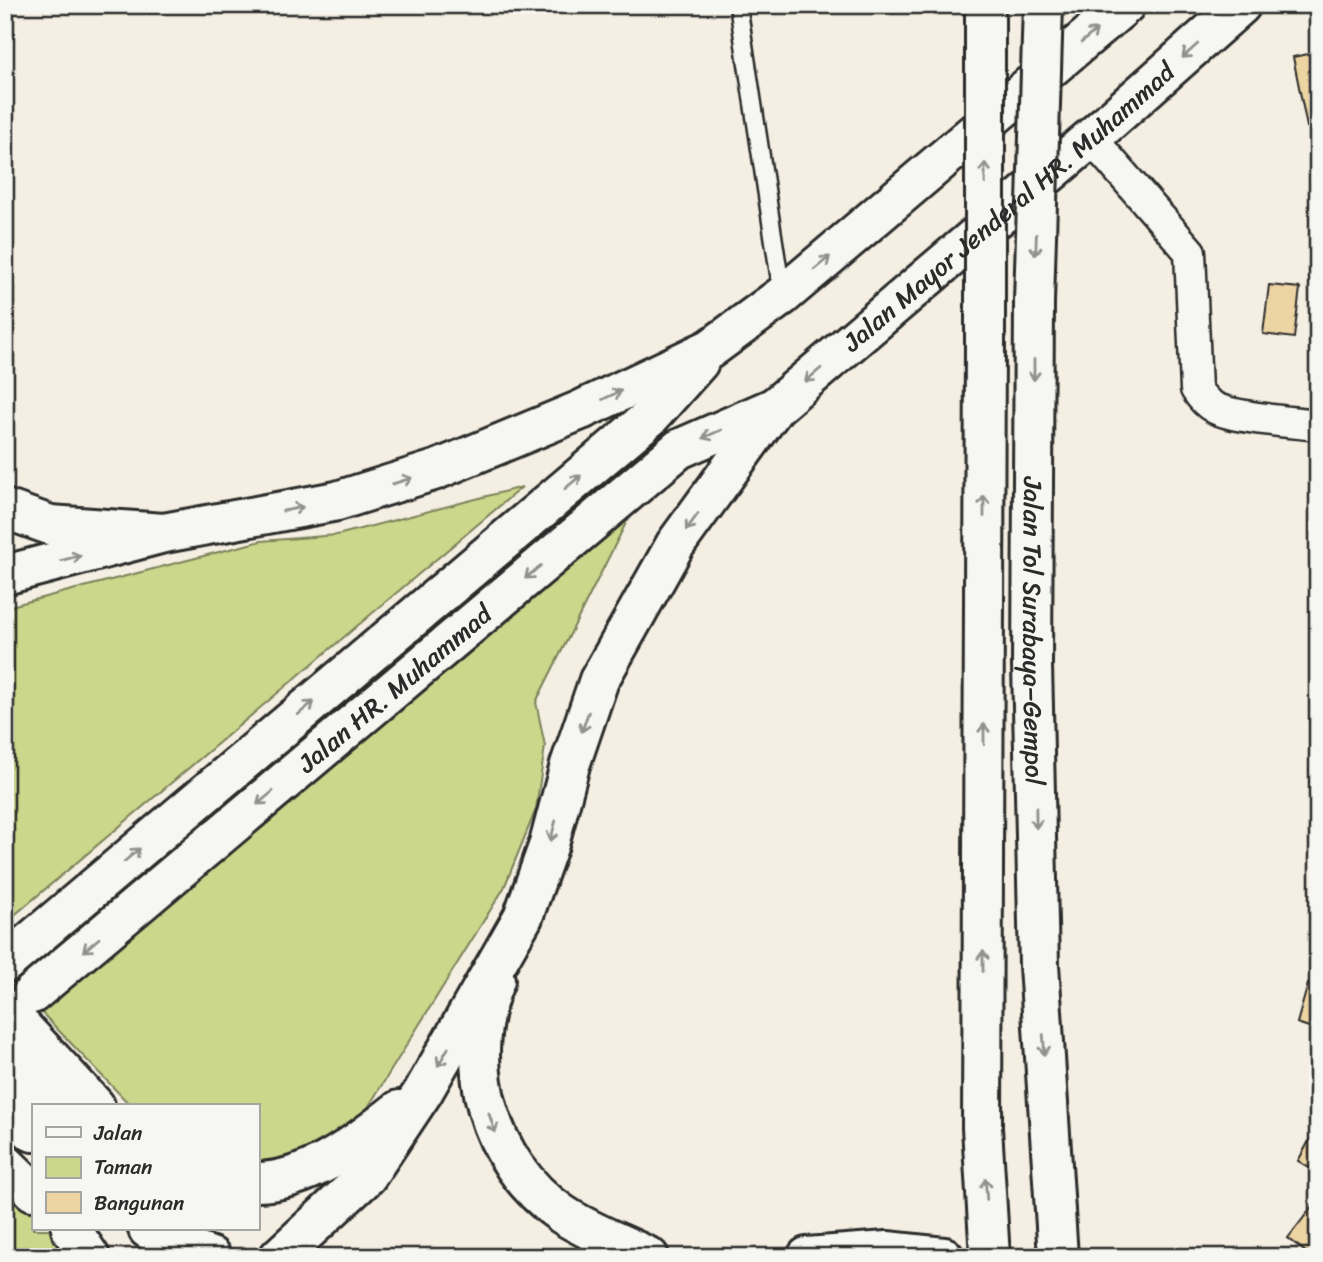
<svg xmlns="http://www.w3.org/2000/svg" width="1323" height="1262" font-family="Sriracha,sans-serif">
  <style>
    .green { fill: #cbd78a; stroke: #7b815a; stroke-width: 2 }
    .building { fill: #edd4a3; stroke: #2b2b2b; stroke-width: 2 }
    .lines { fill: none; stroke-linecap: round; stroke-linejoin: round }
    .service-casing { stroke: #2b2b2b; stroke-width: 21 }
    .minor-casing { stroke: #2b2b2b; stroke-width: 35 }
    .tertiary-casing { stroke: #2b2b2b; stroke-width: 44 }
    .primary-casing { stroke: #2b2b2b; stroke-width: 44 }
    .motorway-casing { stroke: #2b2b2b; stroke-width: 44 }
    .service { stroke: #f6f6f2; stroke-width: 16 }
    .minor { stroke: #f6f6f2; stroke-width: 30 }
    .tertiary { stroke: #f6f6f2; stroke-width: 38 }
    .primary { stroke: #f6f6f2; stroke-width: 38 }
    .motorway { stroke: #f6f6f2; stroke-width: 38 }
    .motorway-bridge-casing { stroke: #2b2b2b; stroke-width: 44; stroke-linecap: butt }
    .motorway-bridge { stroke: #f6f6f2; stroke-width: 38 }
    .oneway { stroke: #90908e }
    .labels { text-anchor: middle; stroke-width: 7; stroke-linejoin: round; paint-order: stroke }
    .street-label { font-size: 26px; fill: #2b2b2b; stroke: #f6f6f2 }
  </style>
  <rect width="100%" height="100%" fill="#f4efe2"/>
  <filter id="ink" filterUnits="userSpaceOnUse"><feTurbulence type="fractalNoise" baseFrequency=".0143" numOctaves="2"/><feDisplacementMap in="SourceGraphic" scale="14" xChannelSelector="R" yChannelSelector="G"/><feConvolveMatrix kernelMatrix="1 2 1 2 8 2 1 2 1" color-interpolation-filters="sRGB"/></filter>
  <g filter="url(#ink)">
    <g class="green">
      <path d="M 522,487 L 5,923 L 5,609 L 7,607 L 261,541 L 337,535 Z"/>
      <path d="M 628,519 L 536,702 L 545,746 L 536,809 L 504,888 L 349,1138 L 257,1173 L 257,1106 L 131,1106 L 41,1012 Z"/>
      <path d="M 5,1174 L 33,1203 L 33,1229 L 59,1229 L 86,1257 L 5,1257 Z"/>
    </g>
    <g class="building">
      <path d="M 1318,52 L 1318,124 L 1307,127 L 1293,57 Z"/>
      <path d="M 1269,285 L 1300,288 L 1294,338 L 1263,334 Z"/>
      <path d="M 1308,984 L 1318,987 L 1318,1030 L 1297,1023 Z"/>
      <path d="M 1314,1132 L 1318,1134 L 1318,1173 L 1298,1161 Z"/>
      <path d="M 1318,1199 L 1318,1250 L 1312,1257 L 1288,1238 Z"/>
    </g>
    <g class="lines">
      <g class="service-casing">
        <path id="service" d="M 738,5 L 782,294"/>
      </g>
      <g class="minor-casing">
        <path id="minor" d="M 1091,138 L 1190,252 L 1196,389 C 1201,397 1207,404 1215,408 C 1234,418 1294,422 1318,425"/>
      </g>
      <g class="tertiary-casing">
        <g id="tertiary">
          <path d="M 495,980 C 460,1062 488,1163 562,1214 C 589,1232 620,1243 649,1257"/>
          <path d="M 5,1057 L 55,1106"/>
          <path d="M 5,1106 L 33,1132"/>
          <path d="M 148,1229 L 170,1242 L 211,1257"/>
          <path d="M 807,1257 L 887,1251 L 944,1257"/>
        </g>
      </g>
      <g class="primary-casing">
        <g id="primary">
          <path d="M 5,575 L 164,533 L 337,501 L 436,470 L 581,410 L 710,349 L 782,296 L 1125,5"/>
          <path d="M 5,963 L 649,418 L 699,362"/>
          <path id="s1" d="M 32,994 L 679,449 L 773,408"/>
          <path d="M 5,1009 L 95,1106"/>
          <path d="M 5,1164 L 33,1191"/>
          <path d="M 257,1182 C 312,1181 358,1142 399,1110"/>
          <path d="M 71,1229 L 90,1257"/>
          <path d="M 170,1242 L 181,1257"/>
          <path id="s2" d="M 279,1257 L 367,1176 L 423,1092 L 523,917 L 549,844 L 570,765 L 599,680 L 675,545 L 775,407 L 1091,138 L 1241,5"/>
        </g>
      </g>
      <g class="motorway-casing">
        <g id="motorway">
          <path d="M 985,5 L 985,50"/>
          <path id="s3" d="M 1034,302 L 1032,665 L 1039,965 L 1058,1257"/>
          <path d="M 985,339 L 982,1128 L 990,1257"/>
          <path d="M 5,509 L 50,525 L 164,533"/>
        </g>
      </g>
      <use href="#service" class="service"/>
      <use href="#minor" class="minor"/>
      <use href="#tertiary" class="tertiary"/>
      <use href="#primary" class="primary"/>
      <use href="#motorway" class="motorway"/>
      <g class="motorway-bridge-casing">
        <g id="motorway-bridge">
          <path d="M 1034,302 L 1043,5"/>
          <path d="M 985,339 L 985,50"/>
        </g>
      </g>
      <use href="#motorway-bridge" class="motorway-bridge"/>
    </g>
    <defs><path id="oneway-shaft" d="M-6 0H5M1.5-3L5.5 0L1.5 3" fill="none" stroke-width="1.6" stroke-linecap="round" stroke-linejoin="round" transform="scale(1.75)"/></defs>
    <g class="oneway">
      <use href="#oneway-shaft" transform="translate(1089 36) rotate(-41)"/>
      <use href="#oneway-shaft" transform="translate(1190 51) rotate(138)"/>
      <use href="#oneway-shaft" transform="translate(985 173) rotate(-90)"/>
      <use href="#oneway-shaft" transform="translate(1036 245) rotate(92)"/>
      <use href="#oneway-shaft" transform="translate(822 263) rotate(-40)"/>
      <use href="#oneway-shaft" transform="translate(1034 370) rotate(90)"/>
      <use href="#oneway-shaft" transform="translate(813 375) rotate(140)"/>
      <use href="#oneway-shaft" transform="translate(612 395) rotate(-25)"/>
      <use href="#oneway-shaft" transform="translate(712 434) rotate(156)"/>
      <use href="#oneway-shaft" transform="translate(402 481) rotate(-17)"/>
      <use href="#oneway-shaft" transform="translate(573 482) rotate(-40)"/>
      <use href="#oneway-shaft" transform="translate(984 506) rotate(-90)"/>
      <use href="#oneway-shaft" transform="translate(293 509) rotate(-11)"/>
      <use href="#oneway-shaft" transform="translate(692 522) rotate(126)"/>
      <use href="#oneway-shaft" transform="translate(71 558) rotate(-15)"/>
      <use href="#oneway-shaft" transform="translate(533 572) rotate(140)"/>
      <use href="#oneway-shaft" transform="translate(306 708) rotate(-40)"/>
      <use href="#oneway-shaft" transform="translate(585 722) rotate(109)"/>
      <use href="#oneway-shaft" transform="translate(984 734) rotate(-90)"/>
      <use href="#oneway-shaft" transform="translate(265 798) rotate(140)"/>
      <use href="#oneway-shaft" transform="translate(1036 818) rotate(89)"/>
      <use href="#oneway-shaft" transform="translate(553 831) rotate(105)"/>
      <use href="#oneway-shaft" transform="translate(132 855) rotate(-40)"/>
      <use href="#oneway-shaft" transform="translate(91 945) rotate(140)"/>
      <use href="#oneway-shaft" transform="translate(983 961) rotate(-90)"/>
      <use href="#oneway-shaft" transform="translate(1044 1045) rotate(86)"/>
      <use href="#oneway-shaft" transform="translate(443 1057) rotate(120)"/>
      <use href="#oneway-shaft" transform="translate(492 1123) rotate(72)"/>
      <use href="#oneway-shaft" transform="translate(986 1189) rotate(-94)"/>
    </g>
  </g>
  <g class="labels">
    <g class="street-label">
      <text dy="9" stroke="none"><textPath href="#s2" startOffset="1304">Jalan Mayor Jenderal HR. Muhammad</textPath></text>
      <text dy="9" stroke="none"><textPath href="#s3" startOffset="329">Jalan Tol Surabaya–Gempol</textPath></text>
      <text dy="9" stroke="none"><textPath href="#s1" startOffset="474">Jalan HR. Muhammad</textPath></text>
    </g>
  </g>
  <rect width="1323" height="1262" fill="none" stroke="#f6f6f2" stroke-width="28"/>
  <rect x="14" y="14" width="1295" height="1234" fill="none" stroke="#2b2b2b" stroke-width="2.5" filter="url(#ink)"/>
  <rect x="32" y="1104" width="228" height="126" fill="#f6f6f2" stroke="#a5a5a2" stroke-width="2"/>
  <rect x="46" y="1127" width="35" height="10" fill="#f6f6f2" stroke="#a5a5a2" stroke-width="2"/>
  <text x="94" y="1140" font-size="21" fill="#2b2b2b">Jalan</text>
  <rect x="46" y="1157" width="35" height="21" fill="#cbd78a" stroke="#a5a5a2" stroke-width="2"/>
  <text x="94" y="1174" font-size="21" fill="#2b2b2b">Taman</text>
  <rect x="46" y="1192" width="35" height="21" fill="#edd4a3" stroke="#a5a5a2" stroke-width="2"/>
  <text x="94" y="1210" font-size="21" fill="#2b2b2b">Bangunan</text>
</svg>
